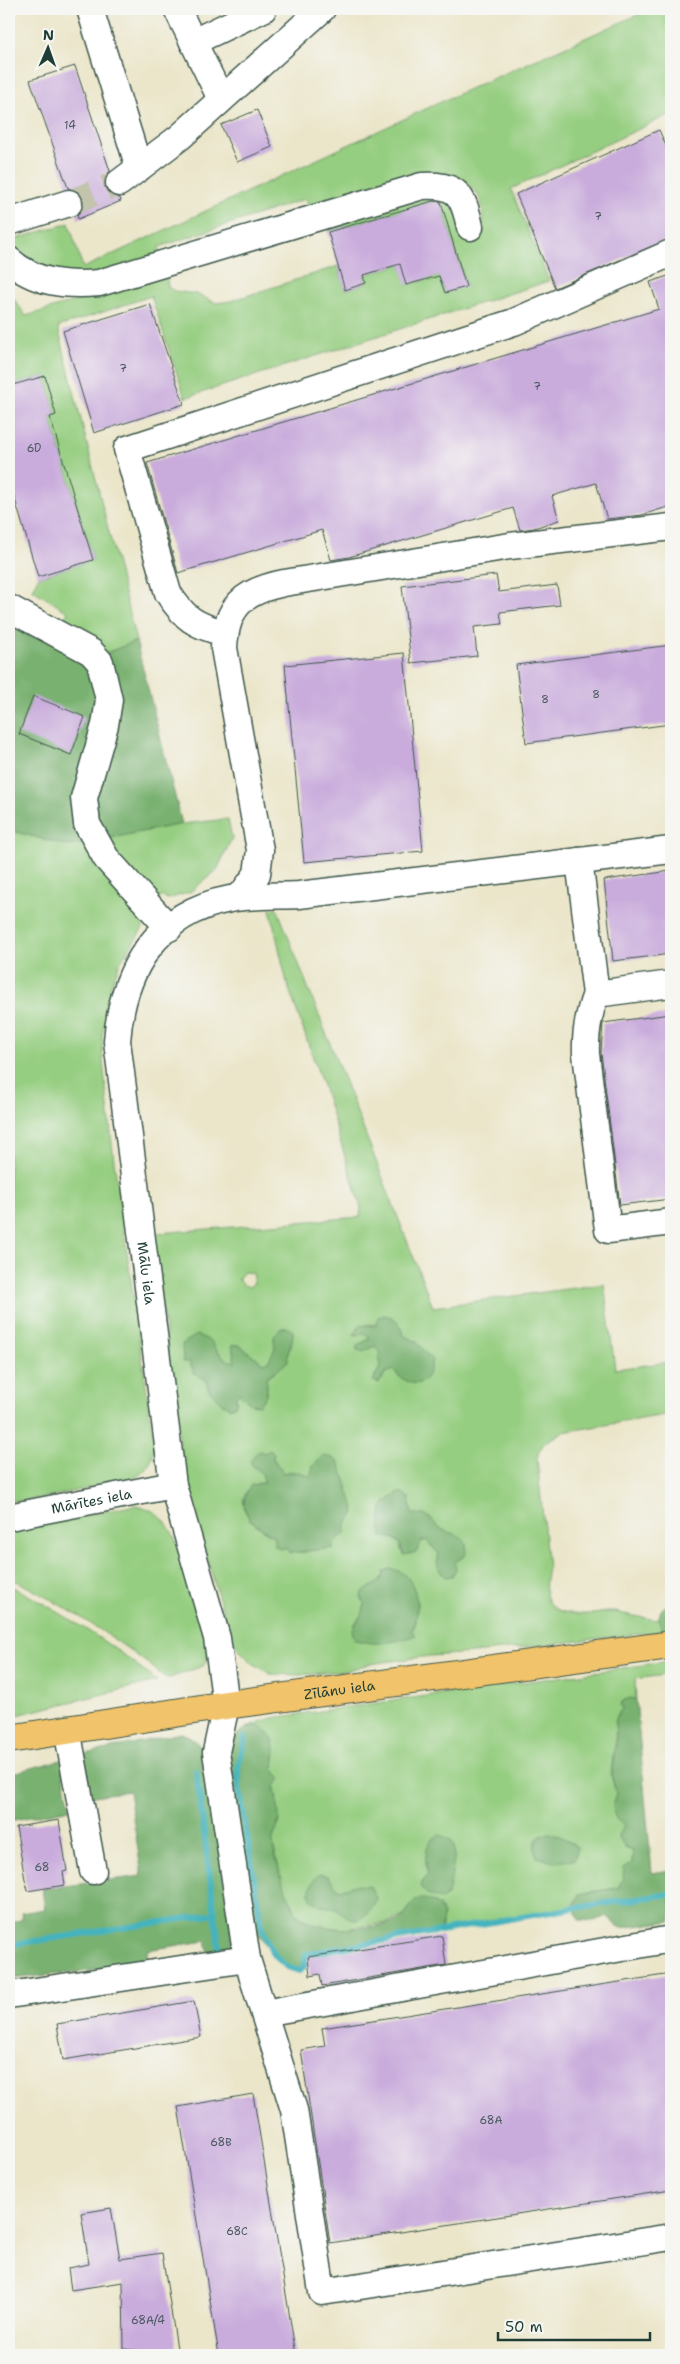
<svg xmlns="http://www.w3.org/2000/svg" width="680" height="2364" font-family="'Shantell Sans',sans-serif">
  <style>
    .green { fill: #96ce81; stroke: #5a865a; fill-rule: evenodd }
    .forest { fill: #78b16f; stroke: #4c7752 }
    .lines { fill: none; stroke-linecap: round; stroke-linejoin: round }
    .stream { stroke: #44b3bd; stroke-width: 6 }
    .building { fill: #c9acdc }
    .minor-tunnel { stroke: #c2c4ac; stroke-width: 26; stroke-dasharray: 26 13; stroke-linecap: butt }
    .minor-casing { stroke: #3e564a; stroke-width: 29 }
    .highway-casing { stroke: #3e564a; stroke-width: 30 }
    .minor { stroke: #fff; stroke-width: 26 }
    .highway { stroke: #f1c36a; stroke-width: 28 }
    .labels { text-anchor: middle; stroke-width: 4; stroke-linejoin: round; paint-order: stroke }
    .number-label { font-size: 11px; fill: #4a595e }
    .street-label { font-size: 14px; fill: #1f3d34; stroke: #f6f6f2 }
  </style>
  <rect width="100%" height="100%" fill="#f6f6f2"/>
  <filter id="ink" filterUnits="userSpaceOnUse"><feTurbulence type="fractalNoise" baseFrequency=".02" numOctaves="2"/><feDisplacementMap in="SourceGraphic" scale="10" xChannelSelector="R" yChannelSelector="G"/><feConvolveMatrix kernelMatrix="1 2 1 2 8 2 1 2 1" color-interpolation-filters="sRGB"/></filter>
  <filter id="wash" filterUnits="userSpaceOnUse"><feTurbulence type="fractalNoise" baseFrequency=".0096" numOctaves="4" result="noise"/><feDisplacementMap in="SourceGraphic" scale="20" xChannelSelector="R" yChannelSelector="G"/><feGaussianBlur stdDeviation="1.12" result="paint"/><feColorMatrix in="noise" values="0 0 0 0 0 0 0 0 0 0 0 0 0 0 0 0 0 1.4 0 .05"/><feComposite in="paint" operator="in"/></filter>
  <g filter="url(#wash)">
    <rect width="100%" height="100%" fill="#ebe6ca"/>
    <g class="green">
      <path d="M 651,9 L 671,9 L 671,114 L 511,189 L 549,281 L 185,398 L 151,296 L 58,327 L 136,641 L 104,654 L 58,630 L 68,612 L 33,590 L 38,577 L 93,560 L 50,417 L 56,415 L 45,376 L 9,386 L 9,332 L 15,330 L 9,309 L 9,292 L 26,316 L 163,275 L 167,277 L 168,287 L 174,291 L 196,294 L 216,303 L 231,301 L 338,266 L 345,290 L 366,283 L 364,275 L 400,264 L 407,285 L 439,276 L 445,293 L 466,286 L 440,199 L 328,232 L 329,227 L 411,192 L 446,195 L 467,233 L 483,230 C 483,199 482,188 451,178 L 311,215 L 305,199 L 159,247 L 161,259 L 85,278 L 43,271 L 13,249 L 12,240 L 69,223 L 83,268 L 460,93 Z"/>
      <path d="M 228,819 L 232,838 L 217,870 L 190,892 L 168,899 L 162,896 L 144,919 L 143,928 L 120,963 L 111,985 L 102,1036 L 103,1062 L 114,1161 L 154,1443 C 154,1460 149,1469 135,1478 L 43,1498 L 9,1502 L 9,830 L 69,846 L 182,824 Z"/>
      <path d="M 277,908 L 433,1307 L 604,1284 L 615,1369 L 671,1362 L 671,1414 L 563,1432 L 545,1442 L 539,1451 L 537,1459 L 548,1568 C 539,1608 555,1615 592,1614 C 599,1614 607,1611 615,1612 C 629,1615 644,1618 658,1620 L 663,1631 L 474,1653 L 430,1656 L 369,1664 L 345,1671 L 300,1675 L 270,1674 L 251,1662 L 239,1650 L 229,1632 L 185,1484 L 153,1236 L 157,1233 L 360,1217 L 361,1208 L 324,1089 L 287,983 L 270,909 ZM 244,1272 L 252,1273 L 254,1283 L 249,1287 L 244,1285 L 238,1279 ZM 367,1324 L 402,1327 L 404,1336 L 417,1342 L 422,1351 L 432,1359 L 399,1377 L 394,1370 L 385,1373 L 382,1380 L 374,1376 C 384,1368 383,1356 375,1346 L 367,1348 L 357,1346 L 369,1339 L 369,1336 L 364,1334 ZM 274,1337 L 292,1345 L 279,1369 L 266,1377 C 268,1390 267,1395 259,1404 L 250,1403 L 239,1393 L 236,1396 L 237,1402 L 223,1405 L 218,1397 L 208,1389 L 208,1382 L 194,1373 L 190,1362 L 215,1349 L 228,1361 L 235,1362 L 232,1345 L 239,1345 L 263,1363 L 269,1362 L 275,1348 ZM 273,1458 L 283,1473 L 291,1471 L 311,1477 L 344,1477 C 345,1486 351,1504 355,1513 L 346,1524 L 345,1533 L 335,1542 L 333,1548 L 314,1549 L 303,1553 L 287,1548 L 250,1520 L 245,1511 L 243,1500 L 246,1492 L 258,1483 L 265,1483 L 262,1474 ZM 394,1497 L 412,1514 L 431,1518 L 437,1527 L 445,1577 C 437,1568 436,1564 439,1554 L 426,1540 L 401,1551 L 400,1544 L 381,1530 L 387,1501 ZM 384,1577 L 417,1602 L 416,1623 L 412,1631 L 416,1635 L 354,1625 L 363,1612 L 365,1604 L 361,1597 C 368,1588 376,1585 384,1577 Z"/>
      <path d="M 136,1505 C 156,1509 166,1520 175,1538 L 207,1646 L 207,1661 L 203,1666 L 167,1679 C 119,1639 65,1606 9,1577 L 9,1531 Z"/>
      <path d="M 9,1585 C 60,1611 112,1644 157,1681 L 9,1717 Z"/>
      <path d="M 671,1661 L 671,1674 L 635,1679 L 636,1700 L 632,1698 L 622,1709 L 615,1734 L 616,1742 L 613,1753 L 611,1775 L 624,1826 L 625,1848 L 633,1851 L 632,1863 L 618,1888 L 588,1892 L 574,1902 L 574,1908 L 441,1931 L 443,1915 L 439,1905 L 411,1904 L 404,1916 L 386,1923 L 344,1929 L 322,1926 L 308,1922 L 295,1912 L 292,1902 L 285,1893 L 272,1840 L 279,1824 L 273,1769 L 276,1754 L 257,1726 L 246,1727 L 272,1718 ZM 439,1835 C 466,1845 449,1866 449,1888 L 422,1882 L 426,1880 L 428,1875 L 425,1865 ZM 542,1835 L 573,1843 L 562,1860 L 553,1862 L 534,1846 L 536,1840 Z"/>
    </g>
    <g class="forest">
      <path d="M 9,618 L 89,660 L 136,641 L 182,824 L 69,846 L 9,830 Z"/>
      <path d="M 385,1315 C 397,1319 401,1323 404,1336 C 417,1338 422,1351 432,1359 C 429,1388 411,1391 394,1370 L 385,1373 L 379,1383 L 373,1381 L 381,1365 L 379,1358 L 381,1353 L 375,1346 L 363,1352 L 357,1350 L 357,1346 L 369,1339 L 369,1336 L 364,1334 L 354,1335 L 360,1325 L 376,1326 L 378,1317 Z"/>
      <path d="M 286,1327 L 293,1331 C 294,1343 286,1350 288,1361 L 279,1369 L 266,1377 C 268,1390 268,1395 259,1405 L 250,1404 L 239,1393 L 236,1396 L 236,1405 L 230,1408 C 221,1404 216,1395 208,1389 L 208,1382 L 194,1373 L 190,1362 L 183,1362 L 182,1344 L 197,1335 L 211,1341 C 216,1351 224,1361 235,1362 L 232,1345 L 239,1345 L 263,1363 L 268,1362 L 275,1348 L 274,1337 L 280,1329 Z"/>
      <path d="M 270,1450 L 274,1453 L 273,1459 L 283,1473 L 300,1472 L 310,1477 L 313,1466 L 323,1456 C 329,1457 334,1457 338,1461 C 340,1463 355,1510 355,1513 L 346,1524 L 345,1533 L 335,1542 L 333,1548 L 290,1553 L 287,1548 L 281,1549 L 274,1545 L 274,1536 C 252,1524 234,1510 251,1485 L 265,1483 L 262,1474 L 251,1464 L 251,1458 L 259,1451 L 265,1453 Z"/>
      <path d="M 397,1493 L 403,1493 L 409,1498 L 412,1514 C 420,1514 428,1514 433,1521 C 434,1522 437,1527 438,1527 C 451,1537 472,1530 465,1556 L 455,1562 L 456,1569 L 452,1576 L 445,1577 C 437,1568 436,1564 439,1554 L 426,1540 L 421,1541 C 419,1553 415,1553 404,1555 L 400,1544 L 394,1538 L 382,1537 C 380,1526 378,1508 387,1501 C 392,1497 394,1498 397,1493 Z"/>
      <path d="M 390,1569 C 418,1571 422,1610 412,1631 L 416,1635 C 396,1642 374,1647 354,1639 L 352,1630 L 363,1612 L 365,1605 L 361,1597 L 362,1593 C 370,1586 383,1583 384,1572 Z"/>
      <path d="M 671,1601 L 671,1630 L 663,1631 L 658,1620 L 661,1610 Z"/>
      <path d="M 632,1698 L 636,1700 L 652,1873 L 671,1870 L 671,1921 L 620,1928 L 607,1916 L 594,1921 L 579,1920 L 574,1908 L 579,1894 L 618,1888 L 623,1878 L 624,1868 L 632,1863 L 633,1851 L 625,1848 L 618,1835 L 624,1826 C 613,1817 610,1805 617,1793 C 615,1787 612,1780 612,1774 C 612,1763 615,1753 616,1743 C 617,1731 611,1719 622,1709 L 620,1704 L 624,1700 Z"/>
      <path d="M 257,1726 C 277,1733 277,1750 273,1769 L 281,1779 L 274,1787 C 276,1798 281,1813 278,1825 C 277,1830 274,1834 273,1839 C 271,1850 289,1901 295,1911 C 299,1919 313,1924 321,1926 C 339,1931 388,1929 403,1917 C 409,1912 409,1902 418,1899 C 422,1898 429,1900 433,1902 C 445,1909 443,1919 441,1931 L 306,1953 L 304,1967 L 299,1971 L 287,1967 L 273,1954 L 249,1922 L 227,1759 C 230,1741 237,1728 257,1726 Z"/>
      <path d="M 181,1733 C 198,1738 203,1750 208,1766 L 234,1951 L 209,1955 L 206,1941 L 147,1950 L 148,1965 L 9,1979 L 9,1922 L 22,1920 L 21,1913 L 45,1909 L 42,1889 L 142,1876 L 129,1791 L 87,1797 L 80,1755 Z"/>
      <path d="M 61,1760 L 70,1809 L 9,1821 L 9,1774 Z"/>
      <path d="M 549,1833 C 559,1835 571,1841 578,1848 L 574,1860 L 553,1862 L 537,1857 C 531,1845 537,1836 549,1833 Z"/>
      <path d="M 439,1835 C 443,1836 450,1838 453,1843 C 457,1850 450,1886 448,1895 L 442,1899 C 434,1898 422,1893 420,1885 L 428,1875 C 425,1862 423,1841 439,1835 Z"/>
      <path d="M 320,1874 L 328,1876 L 339,1890 L 355,1885 L 370,1886 L 376,1898 L 374,1906 L 359,1921 C 345,1919 344,1912 335,1909 C 323,1905 305,1904 311,1886 C 313,1881 315,1877 320,1874 Z"/>
    </g>
    <g class="lines">
      <g class="stream">
        <path d="M 245,1738 L 238,1768 L 239,1787 L 262,1928 L 273,1954 L 287,1967 L 299,1971 L 304,1967 L 306,1954 L 574,1908 L 671,1894"/>
        <path d="M 196,1771 L 220,1953"/>
        <path d="M 9,1945 L 215,1914"/>
      </g>
    </g>
    <g id="blocks">
      <g class="building">
        <path d="M 75,66 L 110,171 L 105,177 L 104,185 L 107,192 L 113,197 L 120,198 L 121,201 L 78,219 L 77,215 L 83,207 L 83,198 L 79,192 L 68,188 L 30,80 Z"/>
        <path d="M 257,110 L 272,147 L 237,162 L 221,125 Z"/>
        <path d="M 659,130 L 671,157 L 671,238 L 555,288 L 516,194 Z"/>
        <path d="M 433,201 L 441,202 L 466,287 L 445,293 L 439,276 L 406,285 L 400,264 L 364,275 L 366,283 L 345,290 L 328,232 Z"/>
        <path d="M 671,275 L 671,506 L 642,515 L 607,519 L 596,483 L 552,496 L 559,520 L 534,528 L 520,530 L 513,508 L 349,557 L 331,560 L 322,530 L 178,573 L 147,463 L 659,309 L 650,282 Z"/>
        <path d="M 150,304 L 184,404 L 94,433 L 63,331 Z"/>
        <path d="M 45,376 L 56,415 L 50,417 L 93,560 L 38,577 L 9,479 L 9,386 Z"/>
        <path d="M 496,575 L 499,592 L 557,585 L 560,605 L 500,612 L 502,624 L 474,627 L 477,656 L 411,663 L 402,586 Z"/>
        <path d="M 671,645 L 671,724 L 526,743 L 516,665 Z"/>
        <path d="M 404,653 L 423,851 L 304,862 L 285,665 Z"/>
        <path d="M 33,696 L 85,717 L 71,755 L 19,734 Z"/>
        <path d="M 671,871 L 671,954 L 613,961 L 604,880 Z"/>
        <path d="M 671,1014 L 671,1199 L 620,1205 L 601,1053 L 603,1023 Z"/>
        <path d="M 59,1820 L 67,1871 L 63,1872 L 65,1885 L 27,1891 L 16,1827 Z"/>
        <path d="M 442,1936 L 446,1965 L 322,1986 L 320,1974 L 310,1976 L 308,1957 Z"/>
        <path d="M 671,1974 L 671,2190 L 330,2243 L 301,2050 L 325,2046 L 322,2028 Z"/>
        <path d="M 194,2001 L 201,2037 L 63,2060 L 57,2024 Z"/>
        <path d="M 253,2094 L 296,2355 L 219,2355 L 178,2107 Z"/>
        <path d="M 111,2208 L 120,2259 L 162,2253 L 178,2355 L 142,2355 L 143,2351 L 124,2349 L 123,2282 L 71,2290 L 68,2268 L 89,2264 L 81,2213 Z"/>
      </g>
    </g>
  </g>
  <g filter="url(#ink)">
    <use href="#blocks" fill-opacity="0" stroke="#3e564a" stroke-width="1"/>
    <g class="lines">
      <path class="minor-tunnel" d="M 69,203 L 119,183"/>
      <g class="minor-casing">
        <g id="minor">
          <path d="M 90,9 L 139,168"/>
          <path d="M 177,9 L 221,99"/>
          <path d="M 193,42 L 263,9"/>
          <path d="M 119,183 L 180,137 L 322,9"/>
          <path d="M 9,222 L 69,203"/>
          <path d="M 9,260 C 34,283 66,286 99,283 L 422,186 C 457,184 463,194 470,227"/>
          <path d="M 9,608 L 91,652 L 100,662 L 109,700 L 105,725 L 84,798 L 87,824 L 106,858 L 169,928"/>
          <path d="M 225,633 C 195,626 184,618 168,593 L 127,449 L 514,322 L 671,253"/>
          <path id="s1" d="M 671,850 L 299,895 C 276,896 252,895 230,899 C 156,913 122,970 117,1041 L 173,1485 L 217,1638 L 226,1705 L 216,1752 L 247,1959 L 294,2110 L 322,2292 L 671,2237"/>
          <path d="M 579,861 L 596,994 L 671,984"/>
          <path d="M 240,897 L 257,874 L 260,850 L 224,648 C 226,606 244,591 284,583 L 510,546 L 671,527"/>
          <path d="M 596,994 C 588,1015 585,1032 586,1054 L 608,1230 L 671,1222"/>
          <path id="s2" d="M 9,1517 L 173,1485"/>
          <path d="M 67,1729 L 93,1871"/>
          <path d="M 9,1995 L 247,1959"/>
          <path d="M 264,2013 L 671,1939"/>
        </g>
      </g>
      <g class="highway-casing">
        <g id="highway">
          <path id="s3" d="M 9,1739 L 226,1705 L 671,1645"/>
        </g>
      </g>
      <use href="#minor" class="minor"/>
      <use href="#highway" class="highway"/>
    </g>
  </g>
  <g class="labels">
    <g class="number-label">
      <text x="70" y="129">14</text>
      <text x="598" y="220">7</text>
      <text x="123" y="372">7</text>
      <text x="537" y="390">7</text>
      <text x="34" y="452">6D</text>
      <text x="596" y="698">8</text>
      <text x="545" y="703">8</text>
      <text x="42" y="1871">68</text>
      <text x="491" y="2124">68A</text>
      <text x="221" y="2146">68B</text>
      <text x="237" y="2235">68C</text>
      <text x="148" y="2324">68A/4</text>
    </g>
    <g class="street-label">
      <text dy="5" stroke="none"><textPath href="#s1" startOffset="875">Mālu iela</textPath></text>
      <text dy="5" stroke="none"><textPath href="#s2" startOffset="84">Mārītes iela</textPath></text>
      <text dy="5" stroke="none"><textPath href="#s3" startOffset="334">Zīlānu iela</textPath></text>
    </g>
  </g>
  <rect width="680" height="2364" fill="none" stroke="#f6f6f2" stroke-width="30"/>
  <g transform="translate(48 48) rotate(2)" stroke="#f6f6f2" stroke-width="4" paint-order="stroke">
  <path d="M0-4L9 19L0 12L-9 19Z" fill="#1f3d34"/>
  <text y="-8" font-size="14" font-weight="bold" text-anchor="middle" fill="#1f3d34">N</text>
  </g>
  <path d="M498 2332v8h152v-8" fill="none" stroke="#1f3d34" stroke-width="2.5"/>
  <text x="505" y="2332" font-size="15" fill="#1f3d34" stroke="#f6f6f2" stroke-width="4" paint-order="stroke">50 m</text>
</svg>
